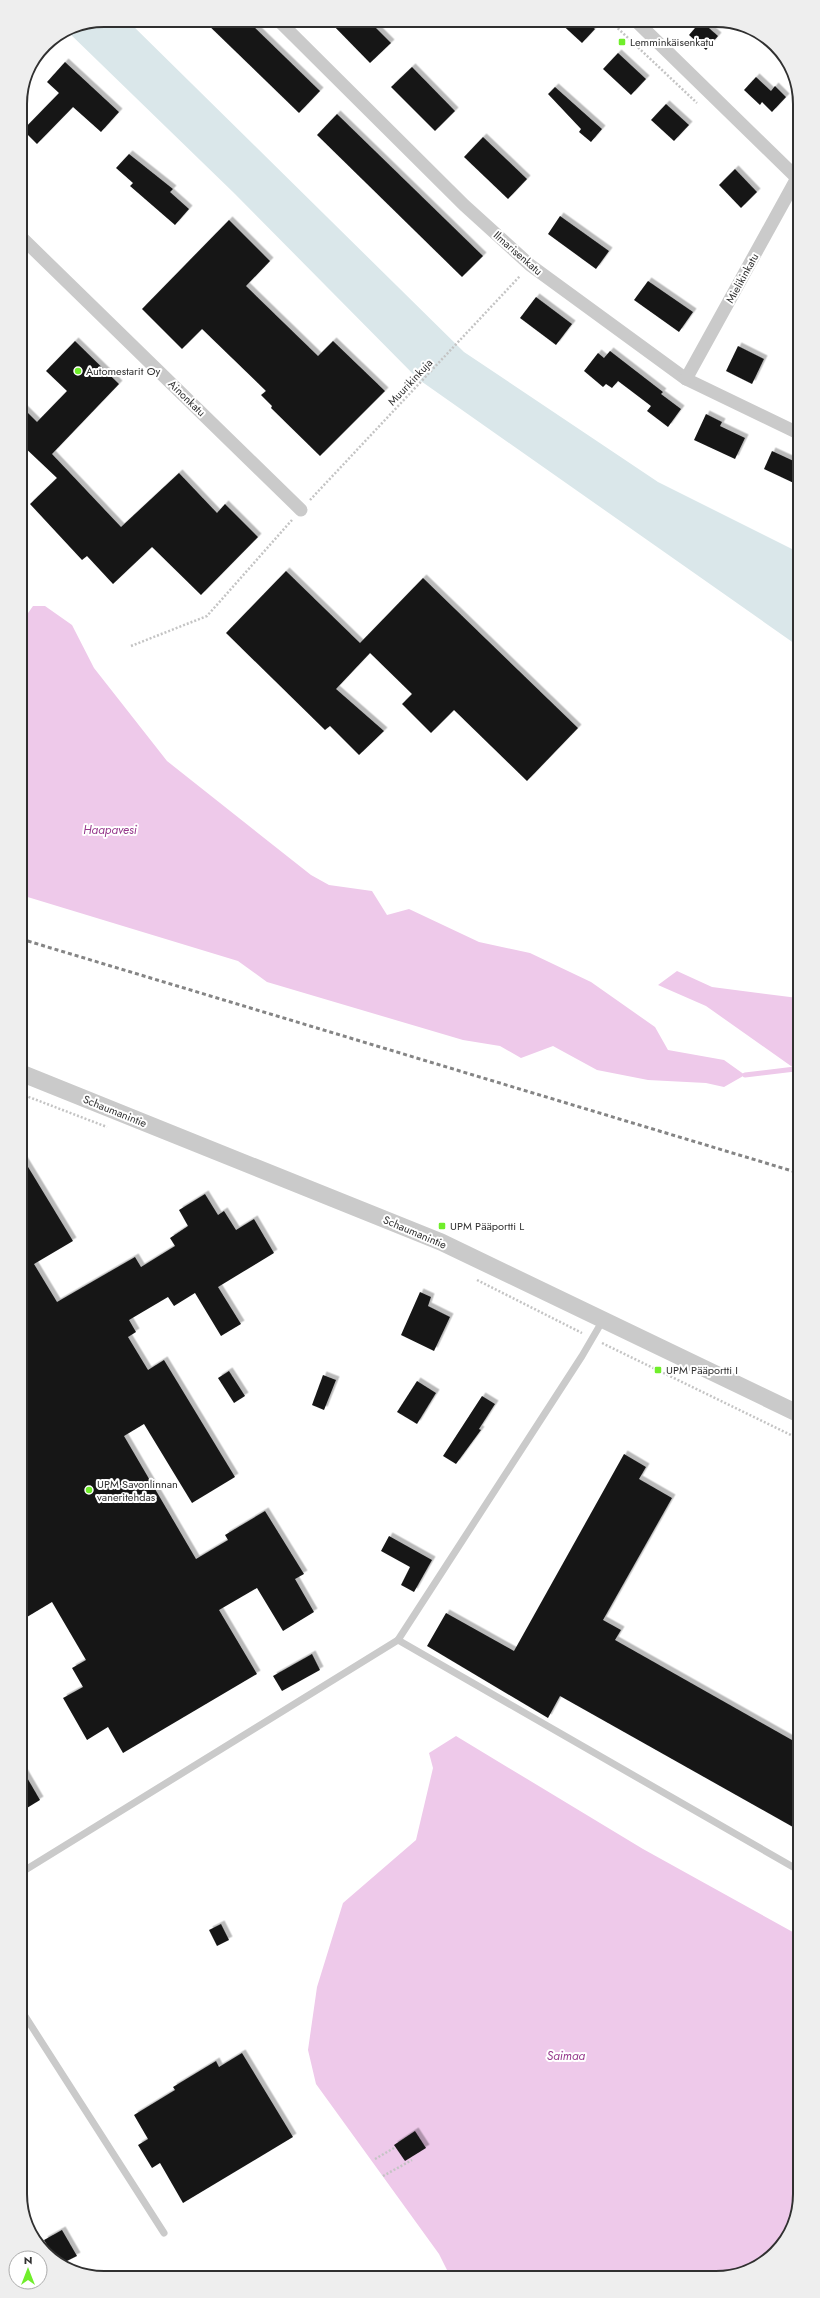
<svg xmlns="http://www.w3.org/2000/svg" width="820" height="2298" font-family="Jost,sans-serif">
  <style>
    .green { fill: #dae7ea }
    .water { fill: #eec9ea }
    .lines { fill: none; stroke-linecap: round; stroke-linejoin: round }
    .stream { stroke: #eec9ea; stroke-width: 5 }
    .building { fill: #171717; filter: url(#shadow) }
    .path { stroke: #c4c4c4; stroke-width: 2.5; stroke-dasharray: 2 2; stroke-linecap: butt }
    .service { stroke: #cacaca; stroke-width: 7 }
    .minor { stroke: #cacaca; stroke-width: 13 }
    .tertiary { stroke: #cacaca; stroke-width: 17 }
    .rail { stroke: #858585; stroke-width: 3; stroke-dasharray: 4 3; stroke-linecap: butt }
    .poi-dot { fill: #70ee2b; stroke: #fff; stroke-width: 1.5 }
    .labels { text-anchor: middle; stroke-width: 4; stroke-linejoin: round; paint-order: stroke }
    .poi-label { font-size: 11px; fill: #303030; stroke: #fff; text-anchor: start }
    .street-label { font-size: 11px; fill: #303030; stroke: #fff }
    .water-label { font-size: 12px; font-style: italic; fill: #96398c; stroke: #fff }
    .rim { fill: none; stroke: #303030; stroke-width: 2 }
  </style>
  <defs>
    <filter id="shadow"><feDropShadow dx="3.5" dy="-3.5" stdDeviation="0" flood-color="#0004"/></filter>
  </defs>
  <rect width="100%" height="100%" fill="#fff"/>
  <path class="green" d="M 104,20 L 127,20 L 464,352 L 658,482 L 798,552 L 798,646 L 418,379 L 235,194 L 66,30 L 72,26 Z"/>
  <g class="water">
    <path d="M 33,606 L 45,606 L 72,625 L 94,668 L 167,761 L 311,875 L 329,885 L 372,891 L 387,915 L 409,909 L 479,942 L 530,953 L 591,982 L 655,1027 L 668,1050 L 724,1060 L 745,1075 L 724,1087 L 706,1083 L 648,1080 L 597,1070 L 553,1046 L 521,1058 L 500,1046 L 463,1040 L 267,982 L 238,961 L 21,895 L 21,623 Z"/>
    <path d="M 677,971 L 712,987 L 798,998 L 798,1071 L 706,1006 L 658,985 Z"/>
    <path d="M 456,1736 L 643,1849 L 800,1936 L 800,2195 L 783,2245 L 738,2275 L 447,2276 L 448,2272 L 439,2254 L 316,2084 L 308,2050 L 317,1987 L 343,1903 L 416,1840 L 433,1768 L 429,1753 Z"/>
  </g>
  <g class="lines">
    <path class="stream" d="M 745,1075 L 795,1069"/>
  </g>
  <g class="building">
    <path d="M 203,20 L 247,20 L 320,91 L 299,113 Z"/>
    <path d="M 328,20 L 368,20 L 391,43 L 370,63 Z"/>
    <path d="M 557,20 L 585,20 L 595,29 L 582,43 Z"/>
    <path d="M 701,21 L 718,36 L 706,50 L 689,35 Z"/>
    <path d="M 618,53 L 646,79 L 631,95 L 603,69 Z"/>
    <path d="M 65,62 L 119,112 L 101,132 L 73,107 L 37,144 L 23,130 L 59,93 L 47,82 Z"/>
    <path d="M 412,67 L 455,111 L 435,131 L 391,87 Z"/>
    <path d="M 756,77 L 771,91 L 775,86 L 786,97 L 772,112 L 762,102 L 760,105 L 744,90 Z"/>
    <path d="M 555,87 L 602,129 L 591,142 L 579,132 L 581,129 L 548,94 Z"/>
    <path d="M 666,104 L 689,125 L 674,141 L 651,120 Z"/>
    <path d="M 337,114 L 483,256 L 462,277 L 317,135 Z"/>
    <path d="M 483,137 L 527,179 L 508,199 L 464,157 Z"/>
    <path d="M 129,154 L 173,189 L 170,192 L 189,209 L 175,225 L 130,186 L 133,183 L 116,168 Z"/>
    <path d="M 735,169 L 757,192 L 741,208 L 719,185 Z"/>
    <path d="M 560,216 L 609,251 L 596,269 L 548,234 Z"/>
    <path d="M 229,220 L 270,261 L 246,286 L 318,356 L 333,341 L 385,391 L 320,456 L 271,408 L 272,406 L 261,395 L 266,391 L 202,329 L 182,349 L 142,309 Z"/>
    <path d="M 648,281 L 693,312 L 679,332 L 634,300 Z"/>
    <path d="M 536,297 L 572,324 L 556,345 L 520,318 Z"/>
    <path d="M 75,341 L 119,384 L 52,454 L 121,527 L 179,473 L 217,513 L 225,504 L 258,537 L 201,595 L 152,547 L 113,584 L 87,556 L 82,560 L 30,504 L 57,478 L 21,444 L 21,406 L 37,422 L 67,391 L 46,371 Z"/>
    <path d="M 738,346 L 764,359 L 752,384 L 726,371 Z"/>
    <path d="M 610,351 L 663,392 L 661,394 L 681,409 L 668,427 L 647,411 L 651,406 L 618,381 L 612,388 L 606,384 L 603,387 L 584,371 L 598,353 L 604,358 Z"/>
    <path d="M 706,414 L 722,422 L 720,426 L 745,438 L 735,459 L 694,440 Z"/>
    <path d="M 772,451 L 798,463 L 798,485 L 764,469 Z"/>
    <path d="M 286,571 L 360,643 L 423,578 L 578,728 L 527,781 L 454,710 L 431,733 L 402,704 L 412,694 L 370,653 L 336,689 L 384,731 L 359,755 L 330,726 L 325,730 L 226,633 Z"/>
    <path d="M 22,1157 L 73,1241 L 34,1264 L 57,1302 L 135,1257 L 141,1267 L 175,1246 L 170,1238 L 188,1226 L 179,1210 L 205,1194 L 218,1215 L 224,1211 L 236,1230 L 254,1219 L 274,1253 L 218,1287 L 241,1324 L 221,1336 L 195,1293 L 174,1306 L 168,1297 L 129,1320 L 136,1332 L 128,1337 L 148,1370 L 164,1360 L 235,1477 L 192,1503 L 144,1424 L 124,1436 L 196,1559 L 228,1540 L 225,1535 L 265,1511 L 304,1574 L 295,1579 L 314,1612 L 283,1631 L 257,1588 L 219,1610 L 257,1674 L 123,1753 L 108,1727 L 87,1740 L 63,1698 L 83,1687 L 72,1668 L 86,1660 L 52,1602 L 22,1620 Z"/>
    <path d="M 420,1292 L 431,1297 L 428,1306 L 450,1317 L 434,1351 L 401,1335 Z"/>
    <path d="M 229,1371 L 245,1396 L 234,1403 L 218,1378 Z"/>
    <path d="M 323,1375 L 336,1380 L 324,1410 L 312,1405 Z"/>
    <path d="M 417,1381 L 436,1393 L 417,1424 L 397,1412 Z"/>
    <path d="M 482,1396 L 495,1404 L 479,1429 L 481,1430 L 456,1464 L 443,1456 Z"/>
    <path d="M 624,1454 L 646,1467 L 639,1479 L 672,1498 L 603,1620 L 621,1630 L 615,1640 L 799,1744 L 800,1831 L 560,1696 L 548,1718 L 427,1646 L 446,1613 L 514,1651 Z"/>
    <path d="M 389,1536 L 432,1560 L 414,1592 L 401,1585 L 410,1567 L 381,1551 Z"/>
    <path d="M 312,1654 L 320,1670 L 282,1691 L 273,1676 Z"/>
    <path d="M 22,1769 L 40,1800 L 22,1811 Z"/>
    <path d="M 221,1924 L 229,1940 L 217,1946 L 209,1930 Z"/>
    <path d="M 242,2053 L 293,2137 L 183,2203 L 160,2163 L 152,2168 L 138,2145 L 148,2139 L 134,2115 L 175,2090 L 173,2087 L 216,2061 L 219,2067 Z"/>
    <path d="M 415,2131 L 426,2148 L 405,2161 L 394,2145 Z"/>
    <path d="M 62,2230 L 77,2256 L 61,2264 L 57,2262 L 44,2240 Z"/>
  </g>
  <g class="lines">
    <g class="path">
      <path d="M 609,20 L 697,103"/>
      <path d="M 310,500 L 520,276"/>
      <path d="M 131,646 L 207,616 L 292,520"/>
      <path d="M 21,1094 L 107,1127"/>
      <path d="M 477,1280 L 582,1333"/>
      <path d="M 602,1343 L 799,1439"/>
      <path d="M 375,2159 L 394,2148"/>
      <path d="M 383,2176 L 412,2160"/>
    </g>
    <g class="service">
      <path d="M 603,1320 L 582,1356 L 398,1640 L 800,1871"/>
      <path d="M 22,1872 L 398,1640"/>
      <path d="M 23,2013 L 164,2233"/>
    </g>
    <g class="minor">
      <path d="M 278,20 L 464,205 L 530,265 L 686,379 L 798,433"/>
      <path d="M 635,20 L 797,178"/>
      <path d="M 20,236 L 301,510"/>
      <path d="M 686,379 L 797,178"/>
    </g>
    <path class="tertiary" d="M 21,1073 L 441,1242 L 799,1414"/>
    <path class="rail" d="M 21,939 L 799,1173"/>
  </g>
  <g class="poi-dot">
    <rect x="618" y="38" width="8" height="8" rx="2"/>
    <circle cx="78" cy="371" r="4"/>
    <rect x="438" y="1222" width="8" height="8" rx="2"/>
    <rect x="654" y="1366" width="8" height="8" rx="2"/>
    <circle cx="89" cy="1490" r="4"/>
  </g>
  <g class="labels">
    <g class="poi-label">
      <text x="630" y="46">Lemminkäisenkatu</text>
      <text x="86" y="375">Automestarit Oy</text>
      <text x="450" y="1230">UPM Pääportti L</text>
      <text x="666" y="1374">UPM Pääportti I</text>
      <text x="97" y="1488">UPM Savonlinnan<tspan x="97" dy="13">vaneritehdas</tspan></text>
    </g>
    <g class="street-label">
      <text transform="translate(518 253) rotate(41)" y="4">Ilmarisenkatu</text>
      <text transform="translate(742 278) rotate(-61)" y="4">Mielikinkatu</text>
      <text transform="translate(410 382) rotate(-47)" y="4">Muurikinkuja</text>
      <text transform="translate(187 398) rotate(44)" y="4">Ainonkatu</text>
      <text transform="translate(115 1111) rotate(22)" y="4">Schaumanintie</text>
      <text transform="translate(415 1232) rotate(23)" y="4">Schaumanintie</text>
    </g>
    <g class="water-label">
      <text x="110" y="834">Haapavesi</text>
      <text x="566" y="2060">Saimaa</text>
    </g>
  </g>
  <path d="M0 0H820V2298H0ZM104 27H716A77 77 0 0 1 793 104V2194A77 77 0 0 1 716 2271H104A77 77 0 0 1 27 2194V104A77 77 0 0 1 104 27Z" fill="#eee" fill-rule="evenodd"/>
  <path class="rim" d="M104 27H716A77 77 0 0 1 793 104V2194A77 77 0 0 1 716 2271H104A77 77 0 0 1 27 2194V104A77 77 0 0 1 104 27Z"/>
  <g transform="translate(28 2270)"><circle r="19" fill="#ffffff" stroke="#acacac"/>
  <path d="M0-3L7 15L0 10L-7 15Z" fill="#70ee2b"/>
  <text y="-6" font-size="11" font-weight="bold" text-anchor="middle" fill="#303030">N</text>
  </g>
</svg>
